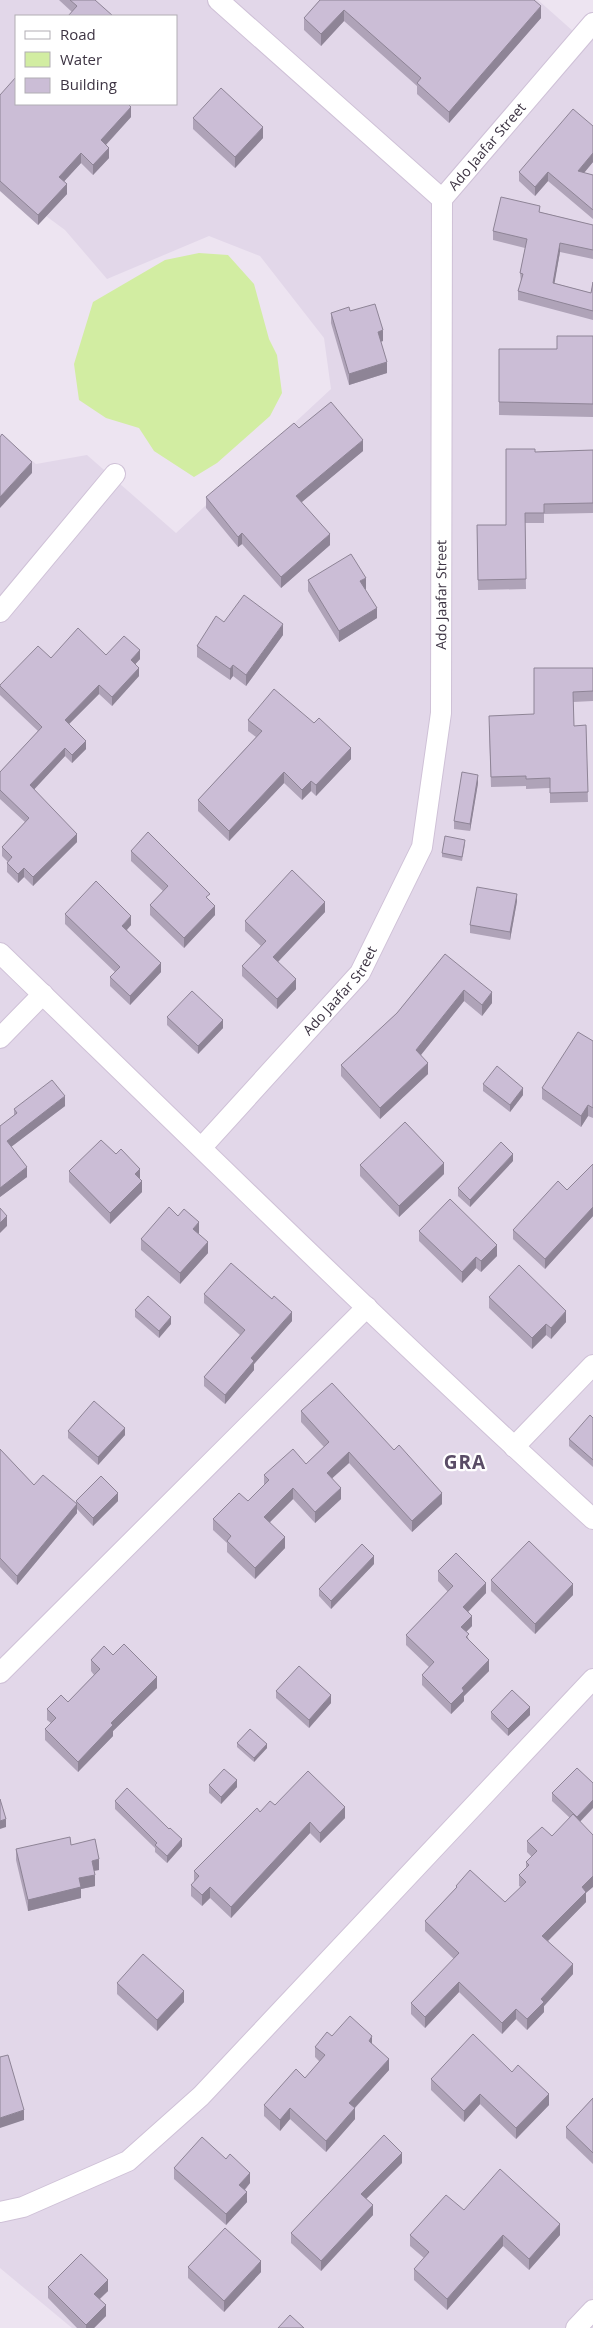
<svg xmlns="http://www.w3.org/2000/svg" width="593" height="2328" font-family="'Open Sans',sans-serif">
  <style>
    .residential { fill: #e2d7e9; fill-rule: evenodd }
    .water { fill: #d2eda2 }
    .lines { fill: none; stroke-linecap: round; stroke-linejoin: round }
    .minor-casing { stroke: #cfc1d7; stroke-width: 22 }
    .minor { stroke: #fff; stroke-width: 20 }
    .wall { fill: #afa3b8 }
    .shaded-wall { fill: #8e8496 }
    .building { fill: #cbbdd6; stroke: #8e8496 }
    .labels { text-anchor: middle; stroke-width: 4.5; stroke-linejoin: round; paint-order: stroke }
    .street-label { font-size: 14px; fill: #3d3443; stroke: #fff }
    .district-label { font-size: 19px; font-weight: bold; letter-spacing: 1px; fill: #5a4c66; stroke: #fff }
  </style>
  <rect width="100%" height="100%" fill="#ede4f1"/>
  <path class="residential" d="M 0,0 L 538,0 L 583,40 L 593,33 L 593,2328 L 72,2328 L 0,2268 L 0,433 L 36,464 L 87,455 L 176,533 L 331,389 L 324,338 L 260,256 L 209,236 L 107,279 L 65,230 L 0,182 ZM 16,16 L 176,16 L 176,104 L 16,104 Z"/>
  <path class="water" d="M 199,253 L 228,255 L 254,284 L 269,339 L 277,355 L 282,393 L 270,416 L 217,463 L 194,477 L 154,451 L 139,428 L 106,418 L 79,400 L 74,364 L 93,302 L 165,260 Z"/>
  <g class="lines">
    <g class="minor-casing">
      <g id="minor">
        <path d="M 218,0 L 442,199"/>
        <path d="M 0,612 L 115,474"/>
        <path d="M 0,953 C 196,1143 391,1335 593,1519"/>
        <path d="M 0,1038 L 43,994"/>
        <path id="s1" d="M 202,1147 L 360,973 L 422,847 L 441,713 L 442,199 L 593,23"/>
        <path d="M 514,1447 L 593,1365"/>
        <path d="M 0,1673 L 367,1307"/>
        <path d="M 0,2212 L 23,2207 L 128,2161 L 201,2096 L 593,1679"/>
        <path d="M 576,2328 L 593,2310"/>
      </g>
    </g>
    <use href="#minor" class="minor"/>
  </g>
  <g class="wall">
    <path d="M 59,0 L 95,0 L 72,12 Z"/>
    <path d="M 320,0 L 541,18 L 449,123 L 417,94 L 417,86 L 344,21 L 321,46 L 304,30 L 304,18 Z"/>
    <path d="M 0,95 L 131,117 L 106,145 L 109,158 L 93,175 L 81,163 L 64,181 L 67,194 L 38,225 L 0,191 Z"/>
    <path d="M 193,118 L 263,138 L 235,168 L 193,129 Z"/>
    <path d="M 593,126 L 593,162 L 584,173 L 593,175 L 593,219 L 548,181 L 535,196 L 519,181 L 519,172 Z"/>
    <path d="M 540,212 L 593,225 L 593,259 L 560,252 L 554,283 L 591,293 L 593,282 L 593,320 L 518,300 L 518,291 L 521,282 L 520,273 L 525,248 L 493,240 L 493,231 Z"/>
    <path d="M 350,311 L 383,341 L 381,342 L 387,373 L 349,385 L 331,323 L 331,313 Z"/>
    <path d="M 593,336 L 593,417 L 499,415 L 499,349 L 557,349 Z"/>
    <path d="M 299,428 L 363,451 L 301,502 L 330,545 L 281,588 L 242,544 L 238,547 L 206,508 L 206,497 Z"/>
    <path d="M 593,450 L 593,513 L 544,514 L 544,523 L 525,523 L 526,589 L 478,590 L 477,525 L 506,525 L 535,452 Z"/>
    <path d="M 308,580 L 366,589 L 365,589 L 377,618 L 339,642 L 308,591 Z"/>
    <path d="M 224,622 L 283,635 L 246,686 L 233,676 L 230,680 L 197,657 L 197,646 Z"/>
    <path d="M 106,655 L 140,659 L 135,664 L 139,676 L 112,706 L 99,694 L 69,724 L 86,749 L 72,763 L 65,756 L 34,789 L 77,842 L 33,886 L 24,877 L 18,883 L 7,872 L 7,863 L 8,862 L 2,856 L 2,847 L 25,822 L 0,799 L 0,772 L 38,731 L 0,695 L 0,685 L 51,658 Z"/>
    <path d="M 593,668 L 593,701 L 573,702 L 574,726 L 586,725 L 588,802 L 550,803 L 550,788 L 526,789 L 526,786 L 491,787 L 489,726 L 534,714 Z"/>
    <path d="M 248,720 L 351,759 L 316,796 L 311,791 L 302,800 L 284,783 L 229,841 L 198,811 L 198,800 L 256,737 L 248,731 Z"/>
    <path d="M 478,783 L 470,831 L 454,829 L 454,821 Z"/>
    <path d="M 465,844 L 462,861 L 442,857 L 442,853 Z"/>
    <path d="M 131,851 L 215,915 L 184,948 L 150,915 L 150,905 L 163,891 L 131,861 Z"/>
    <path d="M 517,901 L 510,940 L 470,933 L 470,925 Z"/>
    <path d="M 325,912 L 278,962 L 296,989 L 277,1009 L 242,976 L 242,966 L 261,946 L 245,931 L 245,921 Z"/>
    <path d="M 65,914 L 131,925 L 127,930 L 161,972 L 130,1005 L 110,986 L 110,977 L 115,972 L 65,924 Z"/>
    <path d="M 445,954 L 492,1003 L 482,1016 L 464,1001 L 421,1055 L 428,1074 L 380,1119 L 341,1076 L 341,1065 L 397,1013 Z"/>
    <path d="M 167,1017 L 223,1028 L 198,1054 L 167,1025 Z"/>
    <path d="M 593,1041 L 593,1118 L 588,1116 L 581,1127 L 542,1099 L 542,1088 Z"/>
    <path d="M 483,1084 L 523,1095 L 510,1112 L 483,1091 Z"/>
    <path d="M 65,1106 L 11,1147 L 27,1177 L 0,1197 L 14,1116 L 14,1109 Z"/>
    <path d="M 513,1161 L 470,1207 L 458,1196 L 458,1188 Z"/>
    <path d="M 593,1164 L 593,1216 L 545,1269 L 513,1239 L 513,1230 L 567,1190 Z"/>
    <path d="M 360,1165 L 444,1174 L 399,1217 L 360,1176 Z"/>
    <path d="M 69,1171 L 140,1179 L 142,1192 L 110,1224 L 69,1182 Z"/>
    <path d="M 178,1216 L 199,1233 L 198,1233 L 208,1253 L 180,1284 L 141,1250 L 141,1239 Z"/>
    <path d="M 419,1231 L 497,1256 L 481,1272 L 476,1268 L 462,1283 L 419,1241 Z"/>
    <path d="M 204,1294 L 292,1321 L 254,1364 L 254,1370 L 225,1404 L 204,1386 L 204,1377 L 240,1335 L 204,1303 Z"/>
    <path d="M 489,1297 L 566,1322 L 551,1339 L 546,1335 L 532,1349 L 489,1308 Z"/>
    <path d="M 135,1310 L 171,1324 L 159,1338 L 135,1317 Z"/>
    <path d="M 301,1411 L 442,1504 L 412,1532 L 349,1463 L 332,1478 L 341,1499 L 315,1523 L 293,1499 L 270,1522 L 285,1548 L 255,1579 L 227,1552 L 227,1543 L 213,1530 L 213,1519 L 248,1501 L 264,1485 L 264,1475 L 306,1464 L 324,1447 L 301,1422 Z"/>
    <path d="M 593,1418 L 593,1467 L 569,1446 L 569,1439 Z"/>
    <path d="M 68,1431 L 125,1435 L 98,1465 L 68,1438 Z"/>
    <path d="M 0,1449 L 34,1485 L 76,1504 L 76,1501 L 118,1501 L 93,1526 L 77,1509 L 77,1513 L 17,1585 L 0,1567 Z"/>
    <path d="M 374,1564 L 331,1609 L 319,1596 L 319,1589 Z"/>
    <path d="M 438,1571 L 486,1593 L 468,1612 L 472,1626 L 466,1632 L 469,1640 L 489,1671 L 464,1696 L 464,1701 L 451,1714 L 422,1685 L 422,1675 L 429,1667 L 406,1645 L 406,1635 L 448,1592 L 438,1581 Z"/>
    <path d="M 491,1580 L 573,1595 L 535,1634 L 491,1591 Z"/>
    <path d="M 113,1655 L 157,1688 L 113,1731 L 113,1736 L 78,1772 L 45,1740 L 45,1729 L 51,1723 L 47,1720 L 47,1709 L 68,1702 L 94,1675 L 91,1671 L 91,1660 Z"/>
    <path d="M 276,1691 L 331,1703 L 309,1728 L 276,1698 Z"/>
    <path d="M 491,1712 L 530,1715 L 508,1736 L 491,1719 Z"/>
    <path d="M 237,1743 L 267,1748 L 254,1762 L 237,1747 Z"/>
    <path d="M 577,1768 L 580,1822 L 586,1893 L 586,1902 L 548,1941 L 573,1974 L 544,2006 L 544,2012 L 527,2030 L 516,2019 L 502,2034 L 459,1992 L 425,2028 L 411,2014 L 411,2003 L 454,1959 L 425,1931 L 425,1921 L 456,1888 L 456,1886 L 505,1902 L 521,1887 L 519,1886 L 519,1875 L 526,1868 L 526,1862 L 532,1857 L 527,1852 L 527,1841 L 552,1836 L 570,1818 L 552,1801 L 552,1793 Z"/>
    <path d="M 209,1785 L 237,1787 L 221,1804 L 209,1793 Z"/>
    <path d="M 115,1801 L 182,1846 L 167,1863 L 155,1852 L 155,1848 L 115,1809 Z"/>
    <path d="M 275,1805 L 345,1818 L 320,1843 L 310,1833 L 231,1918 L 210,1898 L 202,1906 L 191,1896 L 191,1885 L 194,1882 L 194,1871 L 260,1812 Z"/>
    <path d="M 71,1845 L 99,1870 L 94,1871 L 95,1886 L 81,1889 L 81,1898 L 28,1911 L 16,1860 L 16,1849 Z"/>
    <path d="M 117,1983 L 184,2002 L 157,2031 L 117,1994 Z"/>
    <path d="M 332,2036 L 372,2044 L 389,2070 L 355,2108 L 355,2119 L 326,2152 L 290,2119 L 280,2131 L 264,2116 L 264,2105 L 305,2078 L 320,2062 L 315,2057 L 315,2047 Z"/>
    <path d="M 512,2072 L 549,2105 L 516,2139 L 480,2104 L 464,2122 L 431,2090 L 431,2079 Z"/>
    <path d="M 593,2098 L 593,2164 L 566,2138 L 566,2127 Z"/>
    <path d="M 226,2159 L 250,2183 L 245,2190 L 247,2202 L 226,2225 L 174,2179 L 174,2168 Z"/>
    <path d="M 402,2163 L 366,2199 L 373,2215 L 321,2271 L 291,2243 L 291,2233 Z"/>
    <path d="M 410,2235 L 560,2235 L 529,2270 L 503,2246 L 447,2310 L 414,2280 L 414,2269 L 424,2258 L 410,2246 Z"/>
    <path d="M 188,2267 L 261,2272 L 224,2312 L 188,2278 Z"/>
    <path d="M 48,2287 L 108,2291 L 100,2299 L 106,2316 L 94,2328 L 77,2328 L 48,2298 Z"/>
  </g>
  <g class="shaded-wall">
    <path d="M 541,6 L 541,18 L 449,123 L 449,112 Z"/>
    <path d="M 344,10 L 344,21 L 321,46 L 321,34 Z"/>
    <path d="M 131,107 L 131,117 L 101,150 L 101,140 Z"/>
    <path d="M 263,127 L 263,138 L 235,168 L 235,157 Z"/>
    <path d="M 109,148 L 109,158 L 93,175 L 93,165 Z"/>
    <path d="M 81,153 L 81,163 L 59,187 L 59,177 Z"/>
    <path d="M 593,153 L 593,162 L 578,180 L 578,171 Z"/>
    <path d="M 548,172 L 548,181 L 535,196 L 535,187 Z"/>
    <path d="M 67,184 L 67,194 L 38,225 L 38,215 Z"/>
    <path d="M 560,243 L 560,252 L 553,292 L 553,283 Z"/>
    <path d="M 383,330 L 383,341 L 378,342 L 378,332 Z"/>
    <path d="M 387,362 L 387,373 L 349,385 L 349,374 Z"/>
    <path d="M 363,440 L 363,451 L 296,507 L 296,496 Z"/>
    <path d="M 32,462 L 32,473 L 0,508 L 0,497 Z"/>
    <path d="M 242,533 L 242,544 L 238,547 L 238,537 Z"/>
    <path d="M 330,534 L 330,545 L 281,588 L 281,577 Z"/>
    <path d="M 366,578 L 366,589 L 360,592 L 360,581 Z"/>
    <path d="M 377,608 L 377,618 L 339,642 L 339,631 Z"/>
    <path d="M 283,624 L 283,635 L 246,686 L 246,675 Z"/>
    <path d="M 140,650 L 140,659 L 131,669 L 131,660 Z"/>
    <path d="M 233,665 L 233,676 L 230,680 L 230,669 Z"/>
    <path d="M 139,668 L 139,676 L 112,706 L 112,697 Z"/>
    <path d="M 99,685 L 99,694 L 65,728 L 65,720 Z"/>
    <path d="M 86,741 L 86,749 L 72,763 L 72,755 Z"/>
    <path d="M 65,748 L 65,756 L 30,794 L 30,785 Z"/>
    <path d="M 351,748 L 351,759 L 316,796 L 316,785 Z"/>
    <path d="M 284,772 L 284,783 L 229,841 L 229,831 Z"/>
    <path d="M 478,775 L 478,783 L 470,831 L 470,824 Z"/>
    <path d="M 311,781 L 311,791 L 302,800 L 302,790 Z"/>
    <path d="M 77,834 L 77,842 L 33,886 L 33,877 Z"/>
    <path d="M 24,868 L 24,877 L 18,883 L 18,874 Z"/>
    <path d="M 517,894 L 517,901 L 510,940 L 510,932 Z"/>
    <path d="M 325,902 L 325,912 L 273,967 L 273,957 Z"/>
    <path d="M 215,906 L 215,915 L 184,948 L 184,938 Z"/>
    <path d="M 131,916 L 131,925 L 122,935 L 122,926 Z"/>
    <path d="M 161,963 L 161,972 L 130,1005 L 130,996 Z"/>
    <path d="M 296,979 L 296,989 L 277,1009 L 277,999 Z"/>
    <path d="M 464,990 L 464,1001 L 416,1061 L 416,1050 Z"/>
    <path d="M 492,992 L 492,1003 L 482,1016 L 482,1005 Z"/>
    <path d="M 223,1020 L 223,1028 L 198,1054 L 198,1046 Z"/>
    <path d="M 428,1063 L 428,1074 L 380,1119 L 380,1108 Z"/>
    <path d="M 523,1088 L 523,1095 L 510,1112 L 510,1105 Z"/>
    <path d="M 65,1096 L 65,1106 L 7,1150 L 7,1141 Z"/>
    <path d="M 588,1105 L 588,1116 L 581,1127 L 581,1116 Z"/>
    <path d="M 513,1154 L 513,1161 L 470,1207 L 470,1200 Z"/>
    <path d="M 444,1163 L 444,1174 L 399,1217 L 399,1206 Z"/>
    <path d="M 27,1167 L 27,1177 L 0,1197 L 0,1188 Z"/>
    <path d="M 140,1169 L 140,1179 L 135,1174 Z"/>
    <path d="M 142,1181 L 142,1192 L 110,1224 L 110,1213 Z"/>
    <path d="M 593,1207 L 593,1216 L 545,1269 L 545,1259 Z"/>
    <path d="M 7,1216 L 7,1226 L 0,1233 L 0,1223 Z"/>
    <path d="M 199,1222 L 199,1233 L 193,1239 L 193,1229 Z"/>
    <path d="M 208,1242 L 208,1253 L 180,1284 L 180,1273 Z"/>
    <path d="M 497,1245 L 497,1256 L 481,1272 L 481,1261 Z"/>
    <path d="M 476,1257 L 476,1268 L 462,1283 L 462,1272 Z"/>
    <path d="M 566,1311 L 566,1322 L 551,1339 L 551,1328 Z"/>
    <path d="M 292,1312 L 292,1321 L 254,1364 L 254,1370 L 225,1404 L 225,1395 L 251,1358 Z"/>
    <path d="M 171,1317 L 171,1324 L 159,1338 L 159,1331 Z"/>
    <path d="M 546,1324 L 546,1335 L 532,1349 L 532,1338 Z"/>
    <path d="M 125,1428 L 125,1435 L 98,1465 L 98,1457 Z"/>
    <path d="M 349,1452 L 349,1463 L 327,1483 L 327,1473 Z"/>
    <path d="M 293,1488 L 293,1499 L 264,1528 L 264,1517 Z"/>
    <path d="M 341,1488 L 341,1499 L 315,1523 L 315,1512 Z"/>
    <path d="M 118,1493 L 118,1501 L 93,1526 L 93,1518 Z"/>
    <path d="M 442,1493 L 442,1504 L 412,1532 L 412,1521 Z"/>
    <path d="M 77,1504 L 77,1513 L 17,1585 L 17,1576 Z"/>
    <path d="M 285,1537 L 285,1548 L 255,1579 L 255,1568 Z"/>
    <path d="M 374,1556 L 374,1564 L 331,1609 L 331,1601 Z"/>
    <path d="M 486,1583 L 486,1593 L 463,1617 L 463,1607 Z"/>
    <path d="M 573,1584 L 573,1595 L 535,1634 L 535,1624 Z"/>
    <path d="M 472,1616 L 472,1626 L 461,1637 L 461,1627 Z"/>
    <path d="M 489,1660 L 489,1671 L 464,1696 L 464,1701 L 451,1714 L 451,1704 L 462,1688 Z"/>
    <path d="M 157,1677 L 157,1688 L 113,1731 L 113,1736 L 78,1772 L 78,1762 L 111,1723 Z"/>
    <path d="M 331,1695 L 331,1703 L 309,1728 L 309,1720 Z"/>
    <path d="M 530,1707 L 530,1715 L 508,1736 L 508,1729 Z"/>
    <path d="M 267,1744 L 267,1748 L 254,1762 L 254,1758 Z"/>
    <path d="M 237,1780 L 237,1787 L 221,1804 L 221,1797 Z"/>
    <path d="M 593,1800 L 593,1808 L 577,1825 L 577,1817 Z"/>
    <path d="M 345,1807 L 345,1818 L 320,1843 L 320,1833 Z"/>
    <path d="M 6,1819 L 6,1827 L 0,1829 L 0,1821 Z"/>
    <path d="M 310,1822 L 310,1833 L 231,1918 L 231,1907 Z"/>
    <path d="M 182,1839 L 182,1846 L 167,1863 L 167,1856 Z"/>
    <path d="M 99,1859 L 99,1870 L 92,1871 L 92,1861 Z"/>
    <path d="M 95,1875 L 95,1886 L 81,1889 L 81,1898 L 28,1911 L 28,1900 L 79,1878 Z"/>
    <path d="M 593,1876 L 593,1887 L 586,1893 L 586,1902 L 542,1947 L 542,1936 L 582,1887 Z"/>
    <path d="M 210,1887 L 210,1898 L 202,1906 L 202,1895 Z"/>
    <path d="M 573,1964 L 573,1974 L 544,2006 L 544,2012 L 527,2030 L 527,2019 L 541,1999 Z"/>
    <path d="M 459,1982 L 459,1992 L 425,2028 L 425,2017 Z"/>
    <path d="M 184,1991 L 184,2002 L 157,2031 L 157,2020 Z"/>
    <path d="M 516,2009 L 516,2019 L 502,2034 L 502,2023 Z"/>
    <path d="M 372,2036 L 372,2047 L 369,2041 Z"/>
    <path d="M 389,2059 L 389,2070 L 349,2114 L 349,2103 Z"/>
    <path d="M 480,2094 L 480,2104 L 464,2122 L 464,2111 Z"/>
    <path d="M 549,2094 L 549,2105 L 516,2139 L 516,2128 Z"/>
    <path d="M 290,2108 L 290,2119 L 280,2131 L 280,2120 Z"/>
    <path d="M 355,2108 L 355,2119 L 326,2152 L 326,2141 Z"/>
    <path d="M 24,2110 L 24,2120 L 0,2128 L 0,2118 Z"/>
    <path d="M 402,2153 L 402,2163 L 361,2204 L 361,2194 Z"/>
    <path d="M 250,2173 L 250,2183 L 239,2196 L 239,2185 Z"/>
    <path d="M 247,2192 L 247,2202 L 226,2225 L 226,2214 Z"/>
    <path d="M 373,2205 L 373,2215 L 321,2271 L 321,2261 Z"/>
    <path d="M 560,2224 L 560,2235 L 529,2270 L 529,2259 Z"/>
    <path d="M 503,2235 L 503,2246 L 447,2310 L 447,2299 Z"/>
    <path d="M 261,2261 L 261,2272 L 224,2312 L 224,2301 Z"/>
    <path d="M 108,2280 L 108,2291 L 94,2304 L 94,2294 Z"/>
    <path d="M 106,2305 L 106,2316 L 94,2328 L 86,2328 L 86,2325 Z"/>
  </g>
  <g class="building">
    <path d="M 70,0 L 95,0 L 113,16 L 68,16 L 77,6 Z"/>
    <path d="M 320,0 L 534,0 L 541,6 L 449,112 L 417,83 L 421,78 L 344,10 L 321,34 L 304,18 Z"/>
    <path d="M 16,77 L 16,104 L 128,104 L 131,107 L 101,140 L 109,148 L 93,165 L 81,153 L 59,177 L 67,184 L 38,215 L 0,181 L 0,95 Z"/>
    <path d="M 221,88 L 263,127 L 235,157 L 193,118 Z"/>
    <path d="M 573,109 L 593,126 L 593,153 L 578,171 L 593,175 L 593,210 L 548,172 L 535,187 L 519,172 Z"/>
    <path d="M 501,197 L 540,206 L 539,212 L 593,225 L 593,250 L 560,243 L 553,283 L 591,293 L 593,282 L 593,311 L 518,291 L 523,274 L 520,273 L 527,239 L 493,231 Z"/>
    <path d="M 375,304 L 383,330 L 378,332 L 387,362 L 349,374 L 331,313 L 349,307 L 350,311 Z"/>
    <path d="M 557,336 L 593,336 L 593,404 L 499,402 L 499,349 L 557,349 Z"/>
    <path d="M 331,402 L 363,440 L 296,496 L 330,534 L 281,577 L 242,533 L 238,537 L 206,497 L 294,423 L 299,428 Z"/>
    <path d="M 2,434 L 32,462 L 0,497 L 0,437 Z"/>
    <path d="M 506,449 L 535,449 L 535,452 L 593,450 L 593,503 L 544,504 L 544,513 L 525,513 L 526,579 L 478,580 L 477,525 L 506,525 Z"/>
    <path d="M 351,554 L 366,578 L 360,581 L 377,608 L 339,631 L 308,580 Z"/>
    <path d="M 244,595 L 283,624 L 246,675 L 233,665 L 230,669 L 197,646 L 216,616 L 224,622 Z"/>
    <path d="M 78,628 L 106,655 L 124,636 L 140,650 L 131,660 L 139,668 L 112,697 L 99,685 L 65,720 L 86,741 L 72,755 L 65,748 L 30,785 L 77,834 L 33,877 L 24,868 L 18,874 L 7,863 L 12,857 L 2,847 L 29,818 L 0,790 L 0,772 L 42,727 L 0,686 L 0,685 L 38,646 L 51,658 Z"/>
    <path d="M 534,668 L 593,668 L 593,691 L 573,692 L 574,726 L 586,725 L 588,792 L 550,793 L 550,778 L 526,779 L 526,776 L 491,777 L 489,716 L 534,714 Z"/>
    <path d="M 274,689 L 314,723 L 319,718 L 351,748 L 316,785 L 311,781 L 302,790 L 284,772 L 229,831 L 198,800 L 262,731 L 248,720 Z"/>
    <path d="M 462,772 L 478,775 L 470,824 L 454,821 Z"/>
    <path d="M 148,832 L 210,894 L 206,897 L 215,906 L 184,938 L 150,905 L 168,886 L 131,851 Z"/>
    <path d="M 445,836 L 465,840 L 462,857 L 442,853 Z"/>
    <path d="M 292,870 L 325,902 L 273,957 L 296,979 L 277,999 L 242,966 L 266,941 L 245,921 Z"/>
    <path d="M 96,881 L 131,916 L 122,926 L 161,963 L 130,996 L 110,977 L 120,967 L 65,914 Z"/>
    <path d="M 477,887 L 517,894 L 510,932 L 470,925 Z"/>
    <path d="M 445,954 L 492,992 L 482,1005 L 464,990 L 416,1050 L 428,1063 L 380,1108 L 341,1065 L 397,1013 Z"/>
    <path d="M 192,991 L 223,1020 L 198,1046 L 167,1017 Z"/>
    <path d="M 578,1032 L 593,1041 L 593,1108 L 588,1105 L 581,1116 L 542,1088 Z"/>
    <path d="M 497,1066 L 523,1088 L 510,1105 L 483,1084 Z"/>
    <path d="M 52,1080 L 65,1096 L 7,1141 L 27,1167 L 0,1188 L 0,1126 L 17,1113 L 14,1109 Z"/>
    <path d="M 405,1122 L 444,1163 L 399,1206 L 360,1165 Z"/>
    <path d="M 101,1140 L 116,1154 L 121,1149 L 140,1169 L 135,1174 L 142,1181 L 110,1213 L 69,1171 Z"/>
    <path d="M 501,1142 L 513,1154 L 470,1200 L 458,1188 Z"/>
    <path d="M 593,1164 L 593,1207 L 545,1259 L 513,1230 L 558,1181 L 567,1190 Z"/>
    <path d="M 450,1199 L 497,1245 L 481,1261 L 476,1257 L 462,1272 L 419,1231 Z"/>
    <path d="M 169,1207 L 178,1216 L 184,1209 L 199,1222 L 193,1229 L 208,1242 L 180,1273 L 141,1239 Z"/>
    <path d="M 0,1208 L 7,1216 L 0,1223 Z"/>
    <path d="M 231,1263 L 272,1299 L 274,1296 L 292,1312 L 251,1358 L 254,1361 L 225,1395 L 204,1377 L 245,1330 L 204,1294 Z"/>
    <path d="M 519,1265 L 566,1311 L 551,1328 L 546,1324 L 532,1338 L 489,1297 Z"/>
    <path d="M 148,1296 L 171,1317 L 159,1331 L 135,1310 Z"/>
    <path d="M 332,1383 L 394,1450 L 399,1445 L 442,1493 L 412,1521 L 349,1452 L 327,1473 L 341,1488 L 315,1512 L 293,1488 L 264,1517 L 285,1537 L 255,1568 L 227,1541 L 231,1536 L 213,1519 L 239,1493 L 248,1501 L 269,1480 L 264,1475 L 293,1449 L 306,1464 L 329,1442 L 301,1411 Z"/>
    <path d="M 94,1401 L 125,1428 L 98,1457 L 68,1431 Z"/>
    <path d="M 590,1415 L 593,1418 L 593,1460 L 569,1439 Z"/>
    <path d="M 0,1449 L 34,1485 L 43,1475 L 77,1504 L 17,1576 L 0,1558 Z"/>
    <path d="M 101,1476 L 118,1493 L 93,1518 L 76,1501 Z"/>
    <path d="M 529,1541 L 573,1584 L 535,1624 L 491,1580 Z"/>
    <path d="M 362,1544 L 374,1556 L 331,1601 L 319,1589 Z"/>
    <path d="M 456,1553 L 486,1583 L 463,1607 L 472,1616 L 461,1627 L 469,1634 L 466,1637 L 489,1660 L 462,1688 L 464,1691 L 451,1704 L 422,1675 L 434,1662 L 406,1635 L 453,1586 L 438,1571 Z"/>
    <path d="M 124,1644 L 157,1677 L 111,1723 L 113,1725 L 78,1762 L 45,1729 L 56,1718 L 47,1709 L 61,1695 L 68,1702 L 100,1669 L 91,1660 L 104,1646 L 113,1655 Z"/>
    <path d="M 299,1666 L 331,1695 L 309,1720 L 276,1691 Z"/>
    <path d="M 512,1690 L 530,1707 L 508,1729 L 491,1712 Z"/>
    <path d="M 250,1729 L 267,1744 L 254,1758 L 237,1743 Z"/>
    <path d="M 577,1768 L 593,1783 L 593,1800 L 577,1817 L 552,1793 Z"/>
    <path d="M 224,1769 L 237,1780 L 221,1797 L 209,1785 Z"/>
    <path d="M 308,1771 L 345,1807 L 320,1833 L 310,1822 L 231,1907 L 210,1887 L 202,1895 L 191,1885 L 199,1876 L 194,1871 L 257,1808 L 260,1812 L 270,1801 L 275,1805 Z"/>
    <path d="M 127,1788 L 169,1829 L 170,1828 L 182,1839 L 167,1856 L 155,1845 L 157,1843 L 115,1801 Z"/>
    <path d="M 0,1799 L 6,1819 L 0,1821 Z"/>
    <path d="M 573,1814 L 593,1835 L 593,1876 L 582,1887 L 586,1892 L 542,1936 L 573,1964 L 541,1999 L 544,2002 L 527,2019 L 516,2009 L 502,2023 L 459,1982 L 425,2017 L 411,2003 L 459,1953 L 425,1921 L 457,1887 L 456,1886 L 470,1870 L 505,1902 L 526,1882 L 519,1875 L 529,1865 L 526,1862 L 537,1851 L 527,1841 L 542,1827 L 552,1836 Z"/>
    <path d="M 70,1837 L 71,1845 L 95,1839 L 99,1859 L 92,1861 L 95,1875 L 79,1878 L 81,1887 L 28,1900 L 16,1849 Z"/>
    <path d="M 143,1954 L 184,1991 L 157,2020 L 117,1983 Z"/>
    <path d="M 350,2016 L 372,2036 L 369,2041 L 389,2059 L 349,2103 L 355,2108 L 326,2141 L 290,2108 L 280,2120 L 264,2105 L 296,2069 L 305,2078 L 325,2055 L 315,2047 L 327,2032 L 332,2036 Z"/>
    <path d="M 473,2034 L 512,2072 L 518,2065 L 549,2094 L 516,2128 L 480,2094 L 464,2111 L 431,2079 Z"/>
    <path d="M 8,2055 L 24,2110 L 0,2118 L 0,2057 Z"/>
    <path d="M 593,2098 L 593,2153 L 566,2127 Z"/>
    <path d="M 384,2135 L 402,2153 L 361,2194 L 373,2205 L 321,2261 L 291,2233 Z"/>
    <path d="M 202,2137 L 226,2159 L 230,2154 L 250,2173 L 239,2185 L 247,2192 L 226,2214 L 174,2168 Z"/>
    <path d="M 500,2169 L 560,2224 L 529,2259 L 503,2235 L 447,2299 L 414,2269 L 429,2252 L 410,2235 L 446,2195 L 464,2210 Z"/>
    <path d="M 225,2228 L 261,2261 L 224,2301 L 188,2267 Z"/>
    <path d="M 81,2254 L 108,2280 L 94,2294 L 106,2305 L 86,2325 L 48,2287 Z"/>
    <path d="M 290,2315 L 304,2328 L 278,2328 Z"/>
  </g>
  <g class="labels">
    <g class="street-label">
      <text dy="5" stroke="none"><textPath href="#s1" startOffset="1094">Ado Jaafar Street</textPath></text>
      <text dy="5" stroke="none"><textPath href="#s1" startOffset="629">Ado Jaafar Street</textPath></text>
      <text dy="5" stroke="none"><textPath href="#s1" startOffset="209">Ado Jaafar Street</textPath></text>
    </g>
    <g class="district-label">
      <text x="465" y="1469">GRA</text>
    </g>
  </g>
  <rect x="15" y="15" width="162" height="90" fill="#ffffff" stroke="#b1aeb4"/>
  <rect x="25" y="31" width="25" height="8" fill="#ffffff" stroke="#b1aeb4"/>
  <text x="60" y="40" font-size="15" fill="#3d3443">Road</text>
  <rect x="25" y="52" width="25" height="15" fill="#d2eda2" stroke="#b1aeb4"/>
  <text x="60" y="65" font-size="15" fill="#3d3443">Water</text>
  <rect x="25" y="78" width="25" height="15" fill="#cbbdd6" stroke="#b1aeb4"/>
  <text x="60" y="90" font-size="15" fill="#3d3443">Building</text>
</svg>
